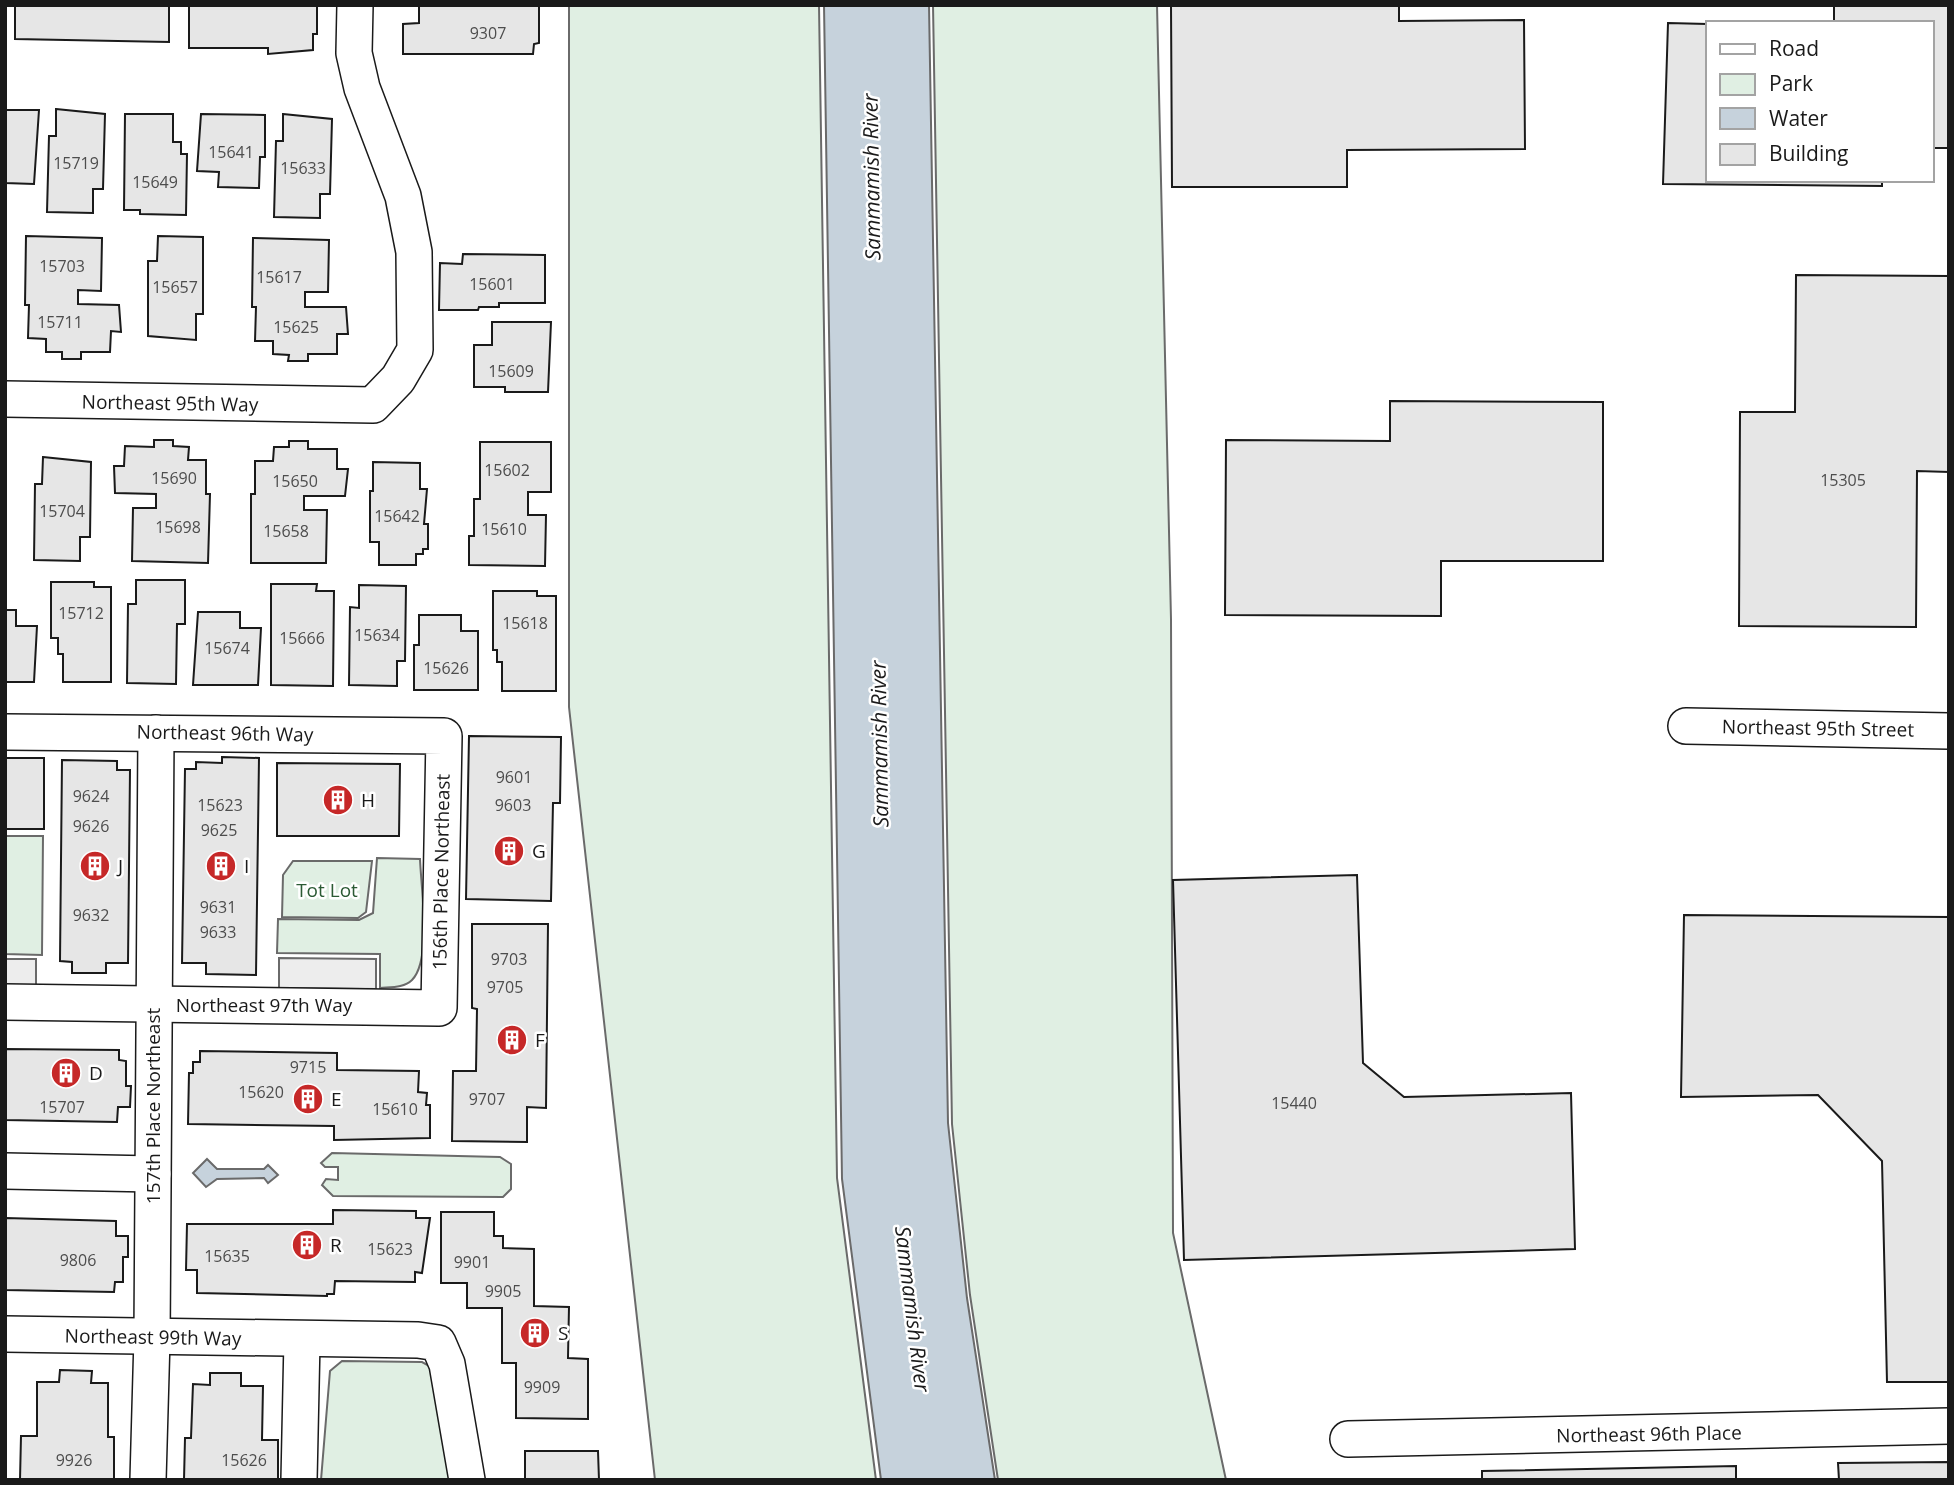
<svg xmlns="http://www.w3.org/2000/svg" width="1954" height="1485" font-family="'Open Sans',sans-serif">
  <style>
    .green { fill: #e0efe3; stroke: #6a6a6a; stroke-width: 2 }
    .parking { fill: #ededed; stroke: #6a6a6a; stroke-width: 2 }
    .water { fill: #c6d2dc; stroke: #6a6a6a; stroke-width: 2 }
    .building { fill: #e6e6e6; stroke: #1a1a1a; stroke-width: 2 }
    .lines { fill: none; stroke-linecap: round; stroke-linejoin: round }
    .street-casing { stroke: #1a1a1a; stroke-width: 38 }
    .street { stroke: #fff; stroke-width: 35 }
    .labels { text-anchor: middle; stroke-width: 5; stroke-linejoin: round; paint-order: stroke }
    .number-label { font-size: 16px; fill: #4d4d4d }
    .street-label { font-size: 19px; fill: #1a1a1a; stroke: #fff }
    .poi-label { font-size: 19px; fill: #1a1a1a; stroke: #fff; text-anchor: start }
    .park-label { font-size: 19px; fill: #2b5a34; stroke: #fff }
    .water-label { font-size: 21px; font-style: italic; fill: #1a1a1a; stroke: #fff }
  </style>
  <rect width="100%" height="100%" fill="#fff"/>
  <g class="green">
    <path d="M 569,5 L 819,5 L 837,1178 L 876,1480 L 655,1480 L 569,707 Z"/>
    <path d="M 933,5 L 1157,5 L 1171,619 L 1173,1233 L 1226,1480 L 998,1480 L 970,1295 L 952,1124 Z"/>
    <path d="M 5,836 L 43,836 L 42,955 L 5,954 Z"/>
    <path d="M 377,858 L 420,859 C 421,888 432,960 412,980 C 404,988 391,987 380,988 L 380,954 L 277,953 L 278,919 L 359,920 L 373,913 Z"/>
    <path d="M 293,861 L 372,861 L 366,912 L 358,918 L 282,917 L 283,875 Z"/>
    <path d="M 332,1153 L 500,1157 L 511,1164 L 511,1189 L 503,1197 L 333,1196 L 322,1185 L 326,1179 L 338,1180 L 338,1167 L 325,1167 L 321,1163 Z"/>
    <path d="M 342,1361 L 422,1362 L 433,1368 L 457,1480 L 321,1480 L 330,1371 Z"/>
  </g>
  <g class="parking">
    <path d="M 279,958 L 376,959 L 376,989 L 279,988 Z"/>
    <rect x="5" y="959" width="31" height="26"/>
  </g>
  <g class="water">
    <path d="M 824,5 L 929,5 L 948,1123 L 967,1298 L 995,1480 L 881,1480 L 842,1179 Z"/>
    <path d="M 207,1159 L 217,1169 L 264,1169 L 268,1165 L 278,1175 L 268,1183 L 264,1178 L 217,1179 L 206,1187 L 193,1173 Z"/>
  </g>
  <g class="building">
    <path d="M 15,5 L 169,5 L 169,42 L 15,39 Z"/>
    <path d="M 189,5 L 317,5 L 317,34 L 313,34 L 313,50 L 268,54 L 268,48 L 189,48 Z"/>
    <path d="M 419,5 L 539,6 L 539,43 L 534,44 L 533,54 L 403,54 L 403,24 L 419,23 Z"/>
    <path d="M 1171,5 L 1399,5 L 1399,21 L 1524,20 L 1525,149 L 1347,150 L 1347,187 L 1172,187 Z"/>
    <path d="M 1834,5 L 1949,5 L 1949,148 L 1931,148 L 1931,23 L 1834,23 Z"/>
    <path d="M 1668,23 L 1707,24 L 1707,180 L 1882,180 L 1882,186 L 1663,184 Z"/>
    <path d="M 56,109 L 105,114 L 103,189 L 93,189 L 93,213 L 47,212 L 49,136 L 56,136 Z"/>
    <path d="M 5,110 L 39,110 L 34,184 L 5,183 Z"/>
    <path d="M 125,114 L 173,114 L 173,142 L 181,142 L 181,154 L 187,154 L 186,215 L 140,214 L 140,210 L 124,210 Z"/>
    <path d="M 201,114 L 265,115 L 265,157 L 260,157 L 259,188 L 218,187 L 219,172 L 197,171 Z"/>
    <path d="M 283,114 L 332,119 L 330,194 L 320,194 L 320,218 L 274,217 L 276,141 L 283,141 Z"/>
    <path d="M 26,236 L 102,238 L 101,291 L 78,290 L 78,304 L 119,305 L 121,332 L 111,331 L 110,352 L 81,352 L 81,359 L 62,359 L 62,352 L 46,352 L 46,339 L 28,338 L 29,305 L 25,305 Z"/>
    <path d="M 158,236 L 203,237 L 203,314 L 196,314 L 196,340 L 148,336 L 148,261 L 157,261 Z"/>
    <path d="M 253,238 L 329,240 L 328,292 L 305,292 L 305,307 L 346,307 L 348,334 L 337,334 L 337,354 L 308,354 L 308,361 L 288,361 L 289,355 L 273,354 L 273,341 L 255,341 L 256,307 L 252,307 Z"/>
    <path d="M 463,254 L 545,255 L 545,303 L 499,303 L 499,307 L 479,307 L 478,310 L 439,310 L 440,263 L 462,264 Z"/>
    <path d="M 1796,275 L 1949,276 L 1949,472 L 1917,471 L 1916,627 L 1739,626 L 1740,412 L 1795,412 Z"/>
    <path d="M 492,322 L 551,322 L 548,392 L 505,392 L 505,387 L 474,387 L 474,345 L 492,345 Z"/>
    <path d="M 1390,401 L 1603,402 L 1603,561 L 1441,561 L 1441,616 L 1225,615 L 1226,440 L 1390,441 Z"/>
    <path d="M 154,440 L 173,440 L 173,446 L 189,447 L 188,460 L 206,460 L 206,494 L 210,494 L 208,563 L 132,561 L 133,508 L 156,508 L 156,494 L 115,493 L 114,466 L 124,466 L 125,446 L 154,447 Z"/>
    <path d="M 289,441 L 308,441 L 308,449 L 337,449 L 337,469 L 348,469 L 345,496 L 304,496 L 304,510 L 327,510 L 326,563 L 251,563 L 251,494 L 255,494 L 255,461 L 273,461 L 274,447 L 289,447 Z"/>
    <path d="M 480,442 L 551,442 L 551,492 L 528,492 L 528,515 L 546,515 L 545,566 L 469,565 L 469,536 L 474,536 L 474,499 L 480,499 Z"/>
    <path d="M 43,457 L 91,462 L 90,537 L 80,537 L 80,561 L 34,560 L 35,484 L 42,484 Z"/>
    <path d="M 373,462 L 420,463 L 420,489 L 427,489 L 424,524 L 428,524 L 428,549 L 423,549 L 423,554 L 416,554 L 416,565 L 379,565 L 379,542 L 370,542 L 370,491 L 373,491 Z"/>
    <path d="M 136,580 L 185,580 L 185,624 L 177,624 L 176,684 L 127,683 L 128,604 L 136,604 Z"/>
    <path d="M 51,582 L 94,582 L 94,587 L 111,587 L 111,682 L 63,682 L 63,654 L 58,654 L 58,638 L 51,638 Z"/>
    <path d="M 271,584 L 317,584 L 316,591 L 334,591 L 333,686 L 271,685 Z"/>
    <path d="M 359,585 L 406,586 L 405,661 L 397,661 L 397,686 L 349,685 L 350,607 L 359,608 Z"/>
    <path d="M 493,591 L 537,591 L 537,596 L 556,596 L 556,691 L 502,691 L 502,662 L 497,662 L 497,650 L 493,650 Z"/>
    <path d="M 5,610 L 16,610 L 16,626 L 37,626 L 34,682 L 5,682 Z"/>
    <path d="M 198,612 L 240,612 L 240,628 L 261,628 L 258,685 L 193,685 Z"/>
    <path d="M 419,615 L 461,615 L 461,631 L 478,631 L 478,690 L 414,690 L 414,645 L 419,645 Z"/>
    <path d="M 469,736 L 561,737 L 560,803 L 553,803 L 551,901 L 466,899 Z"/>
    <path d="M 222,757 L 259,758 L 256,975 L 206,974 L 206,963 L 182,963 L 185,769 L 196,769 L 196,762 L 222,763 Z"/>
    <rect x="5" y="758" width="39" height="71"/>
    <path d="M 62,760 L 117,761 L 117,770 L 130,770 L 128,963 L 106,963 L 106,973 L 72,973 L 72,962 L 60,961 Z"/>
    <path d="M 277,763 L 400,764 L 399,836 L 277,836 Z"/>
    <path d="M 1357,875 L 1363,1063 L 1404,1097 L 1571,1093 L 1575,1249 L 1184,1260 L 1173,880 Z"/>
    <path d="M 1684,915 L 1949,917 L 1949,1382 L 1887,1382 L 1882,1161 L 1818,1095 L 1681,1097 Z"/>
    <path d="M 472,924 L 548,924 L 546,1108 L 527,1107 L 527,1142 L 452,1141 L 453,1071 L 476,1071 L 477,1009 L 472,1008 Z"/>
    <path d="M 5,1049 L 119,1050 L 119,1060 L 126,1061 L 126,1086 L 131,1086 L 130,1107 L 118,1107 L 117,1122 L 5,1120 Z"/>
    <path d="M 200,1051 L 337,1053 L 337,1070 L 419,1071 L 418,1092 L 427,1093 L 426,1105 L 430,1105 L 430,1138 L 334,1140 L 334,1126 L 188,1124 L 189,1073 L 193,1073 L 193,1062 L 200,1062 Z"/>
    <path d="M 333,1210 L 416,1211 L 416,1218 L 430,1218 L 422,1273 L 415,1272 L 415,1282 L 335,1281 L 334,1294 L 327,1294 L 327,1296 L 197,1293 L 197,1270 L 186,1270 L 187,1224 L 333,1224 Z"/>
    <path d="M 441,1212 L 494,1212 L 494,1236 L 503,1236 L 503,1248 L 534,1249 L 534,1306 L 569,1307 L 568,1358 L 588,1359 L 588,1419 L 516,1418 L 516,1363 L 502,1363 L 502,1308 L 467,1308 L 467,1283 L 441,1283 Z"/>
    <path d="M 5,1218 L 116,1221 L 116,1236 L 128,1236 L 128,1257 L 123,1257 L 123,1282 L 115,1282 L 114,1292 L 5,1290 Z"/>
    <path d="M 60,1370 L 92,1371 L 91,1383 L 108,1383 L 108,1437 L 114,1437 L 114,1480 L 20,1480 L 21,1436 L 37,1436 L 37,1382 L 59,1382 Z"/>
    <path d="M 210,1373 L 241,1373 L 241,1386 L 263,1386 L 262,1440 L 278,1440 L 278,1480 L 184,1480 L 185,1438 L 191,1438 L 193,1384 L 210,1385 Z"/>
    <path d="M 525,1451 L 598,1451 L 599,1480 L 525,1480 Z"/>
    <path d="M 1949,1462 L 1949,1480 L 1839,1480 L 1838,1463 Z"/>
    <path d="M 1736,1466 L 1736,1480 L 1482,1480 L 1482,1471 Z"/>
  </g>
  <g class="lines">
    <g class="street-casing">
      <g id="street">
        <path d="M 5,399 L 373,405 L 398,379 L 415,350 L 414,252 L 403,196 L 362,88 L 354,53 L 355,5"/>
        <path d="M 1686,726 L 1949,731"/>
        <path d="M 5,732 L 444,736 L 439,1008 L 5,1002"/>
        <path d="M 5,1171 L 153,1174"/>
        <path d="M 5,1334 L 418,1340 L 438,1343 L 447,1364 L 467,1480"/>
        <path d="M 1348,1439 L 1949,1426"/>
        <path d="M 148,1480 L 152,1338 L 156,733"/>
        <path d="M 299,1480 L 302,1340"/>
      </g>
    </g>
    <use href="#street" class="street"/>
  </g>
  <defs>
    <g id="building-disc" transform="scale(1.575)"><circle r="9.5" fill="#c62828" stroke="#fff"/><path d="M-4-6H4V6H1V3H-1V6H-4ZM-2.5-4.3h1.7v1.8h-1.7ZM.8-4.3h1.7v1.8H.8ZM-2.5-1h1.7V.8h-1.7ZM.8-1h1.7V.8H.8Z" fill="#fff"/></g>
  </defs>
  <g fill-rule="evenodd">
    <use href="#building-disc" x="338" y="800"/>
    <use href="#building-disc" x="509" y="851"/>
    <use href="#building-disc" x="95" y="866"/>
    <use href="#building-disc" x="221" y="866"/>
    <use href="#building-disc" x="512" y="1040"/>
    <use href="#building-disc" x="66" y="1073"/>
    <use href="#building-disc" x="308" y="1099"/>
    <use href="#building-disc" x="307" y="1245"/>
    <use href="#building-disc" x="535" y="1333"/>
  </g>
  <g class="labels">
    <g class="number-label">
      <text x="488" y="39">9307</text>
      <text x="231" y="158">15641</text>
      <text x="76" y="169">15719</text>
      <text x="303" y="174">15633</text>
      <text x="155" y="188">15649</text>
      <text x="62" y="272">15703</text>
      <text x="279" y="283">15617</text>
      <text x="492" y="290">15601</text>
      <text x="175" y="293">15657</text>
      <text x="60" y="328">15711</text>
      <text x="296" y="333">15625</text>
      <text x="511" y="377">15609</text>
      <text x="507" y="476">15602</text>
      <text x="174" y="484">15690</text>
      <text x="1843" y="486">15305</text>
      <text x="295" y="487">15650</text>
      <text x="62" y="517">15704</text>
      <text x="397" y="522">15642</text>
      <text x="178" y="533">15698</text>
      <text x="504" y="535">15610</text>
      <text x="286" y="537">15658</text>
      <text x="81" y="619">15712</text>
      <text x="525" y="629">15618</text>
      <text x="377" y="641">15634</text>
      <text x="302" y="644">15666</text>
      <text x="227" y="654">15674</text>
      <text x="446" y="674">15626</text>
      <text x="514" y="783">9601</text>
      <text x="91" y="802">9624</text>
      <text x="220" y="811">15623</text>
      <text x="513" y="811">9603</text>
      <text x="91" y="832">9626</text>
      <text x="219" y="836">9625</text>
      <text x="218" y="913">9631</text>
      <text x="91" y="921">9632</text>
      <text x="218" y="938">9633</text>
      <text x="509" y="965">9703</text>
      <text x="505" y="993">9705</text>
      <text x="308" y="1073">9715</text>
      <text x="261" y="1098">15620</text>
      <text x="487" y="1105">9707</text>
      <text x="1294" y="1109">15440</text>
      <text x="62" y="1113">15707</text>
      <text x="395" y="1115">15610</text>
      <text x="390" y="1255">15623</text>
      <text x="227" y="1262">15635</text>
      <text x="78" y="1266">9806</text>
      <text x="472" y="1268">9901</text>
      <text x="503" y="1297">9905</text>
      <text x="542" y="1393">9909</text>
      <text x="74" y="1466">9926</text>
      <text x="244" y="1466">15626</text>
    </g>
    <g class="street-label">
      <text transform="translate(170 403) rotate(1)" y="7">Northeast 95th Way</text>
      <text transform="translate(1818 728) rotate(1)" y="7">Northeast 95th Street</text>
      <text transform="translate(225 733) rotate(1)" y="7">Northeast 96th Way</text>
      <text transform="translate(441 872) rotate(-89)" y="7">156th Place Northeast</text>
      <text x="264" y="1012">Northeast 97th Way</text>
      <text transform="translate(153 1106) rotate(-90)" y="7">157th Place Northeast</text>
      <text transform="translate(153 1337) rotate(1)" y="7">Northeast 99th Way</text>
      <text transform="translate(1649 1434) rotate(-1)" y="7">Northeast 96th Place</text>
    </g>
    <g class="poi-label">
      <text x="361" y="807">H</text>
      <text x="532" y="858">G</text>
      <text x="118" y="873">J</text>
      <text x="244" y="873">I</text>
      <text x="535" y="1047">F</text>
      <text x="89" y="1080">D</text>
      <text x="331" y="1106">E</text>
      <text x="330" y="1252">R</text>
      <text x="558" y="1340">S</text>
    </g>
    <g class="park-label">
      <text x="327" y="897">Tot Lot</text>
    </g>
    <g class="water-label">
      <text transform="translate(872 177) rotate(-91)" y="7">Sammamish River</text>
      <text transform="translate(880 744) rotate(-91)" y="7">Sammamish River</text>
      <text transform="translate(912 1309) rotate(83)" y="7">Sammamish River</text>
    </g>
  </g>
  <rect width="1954" height="1485" fill="none" stroke="#1a1a1a" stroke-width="14"/>
  <rect x="1706" y="21" width="228" height="161" fill="#ffffff" stroke="#a3a3a3" stroke-width="2"/>
  <rect x="1720" y="44" width="35" height="10" fill="#ffffff" stroke="#a3a3a3" stroke-width="2"/>
  <text x="1769" y="56" font-size="21" fill="#1a1a1a">Road</text>
  <rect x="1720" y="74" width="35" height="21" fill="#e0efe3" stroke="#a3a3a3" stroke-width="2"/>
  <text x="1769" y="91" font-size="21" fill="#1a1a1a">Park</text>
  <rect x="1720" y="108" width="35" height="21" fill="#c6d2dc" stroke="#a3a3a3" stroke-width="2"/>
  <text x="1769" y="126" font-size="21" fill="#1a1a1a">Water</text>
  <rect x="1720" y="144" width="35" height="21" fill="#e6e6e6" stroke="#a3a3a3" stroke-width="2"/>
  <text x="1769" y="161" font-size="21" fill="#1a1a1a">Building</text>
</svg>
